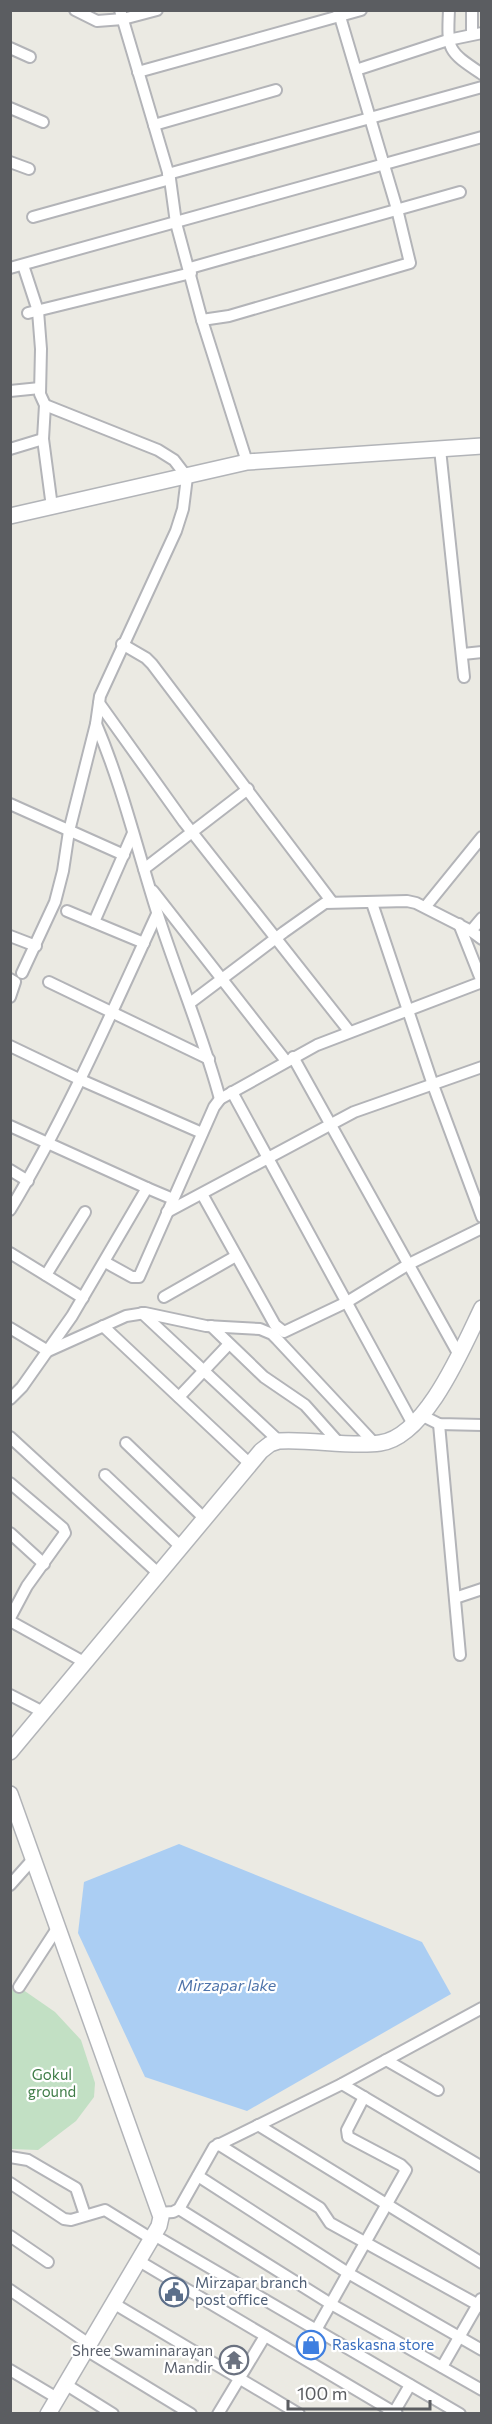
<svg xmlns="http://www.w3.org/2000/svg" width="492" height="2424" font-family="Commissioner,sans-serif">
  <style>
    .green { fill: #c2e0c4 }
    .water { fill: #abcef3 }
    .lines { fill: none; stroke-linecap: round; stroke-linejoin: round }
    .street-casing { stroke: #b3b4b8; stroke-width: 14 }
    .secondary-casing { stroke: #b2b4b8; stroke-width: 18 }
    .street { stroke: #fff; stroke-width: 10 }
    .secondary { stroke: #fff; stroke-width: 15 }
    .labels { text-anchor: middle; stroke-width: 4.5; stroke-linejoin: round; paint-order: stroke }
    .park-label { font-size: 15px; fill: #3f7c47; stroke: #fff }
    .service-label { font-size: 15px; fill: #4e5e75; stroke: #fff; text-anchor: start }
    .shop-label { font-size: 15px; fill: #366cbe; stroke: #fff; text-anchor: start }
    .worship-label { font-size: 15px; fill: #5b616d; stroke: #fff; text-anchor: end }
    .water-label { font-size: 16px; font-style: italic; fill: #4f74aa; stroke: #fff }
  </style>
  <rect width="100%" height="100%" fill="#ebeae3"/>
  <path class="green" d="M 19,1987 L 55,2012 L 81,2040 L 95,2083 L 94,2097 L 76,2121 L 38,2150 L 11,2149 L 11,1990 Z"/>
  <path class="water" d="M 179,1844 L 422,1942 L 451,1994 L 247,2111 L 145,2077 L 78,1933 L 84,1882 Z"/>
  <g class="lines">
    <g class="street-casing">
      <g id="street">
        <path d="M 75,10 L 97,21 L 123,19 L 157,10"/>
        <path d="M 120,10 L 170,179 L 176,223 L 202,320 L 247,462"/>
        <path d="M 449,10 C 447,51 448,51 482,74"/>
        <path d="M 472,10 L 472,34"/>
        <path d="M 10,48 L 30,57"/>
        <path d="M 356,70 L 448,40 L 482,33"/>
        <path d="M 138,72 L 361,10"/>
        <path d="M 10,108 L 43,122"/>
        <path d="M 154,125 L 276,90"/>
        <path d="M 10,162 L 29,169"/>
        <path d="M 168,174 L 482,87"/>
        <path d="M 33,217 L 170,179"/>
        <path d="M 23,265 L 38,311 L 41,349 L 40,394 L 45,405 L 43,439 L 52,507"/>
        <path d="M 10,268 L 482,137"/>
        <path d="M 190,268 L 460,192"/>
        <path d="M 28,313 L 191,273"/>
        <path d="M 202,320 L 229,316 L 410,263 L 397,209 L 338,10"/>
        <path d="M 10,391 L 40,388"/>
        <path d="M 10,449 L 43,439"/>
        <path d="M 440,449 L 464,677"/>
        <path d="M 122,644 L 146,658 L 152,664 L 332,902"/>
        <path d="M 463,654 L 482,652"/>
        <path d="M 99,703 L 184,822 L 349,1031"/>
        <path d="M 96,724 C 122,785 137,849 157,912 C 177,975 203,1035 220,1099"/>
        <path d="M 10,804 L 124,855"/>
        <path d="M 144,869 L 248,789"/>
        <path d="M 153,891 L 286,1061"/>
        <path d="M 372,903 L 433,1085 L 482,1217"/>
        <path d="M 426,906 L 482,837"/>
        <path d="M 67,911 L 144,943"/>
        <path d="M 94,922 L 133,833"/>
        <path d="M 471,931 L 482,918"/>
        <path d="M 10,936 L 36,946"/>
        <path d="M 22,973 L 55,902 L 63,871 L 69,831 L 96,724 L 100,696 L 176,531 L 183,509 L 187,477 L 174,460 L 158,450 L 45,405"/>
        <path d="M 10,979 L 15,982 L 10,997"/>
        <path d="M 49,982 L 209,1059"/>
        <path d="M 190,1003 L 284,932 L 325,903 L 407,901 L 416,903 L 471,931 L 482,939"/>
        <path d="M 10,1046 L 81,1080 L 202,1133"/>
        <path d="M 293,1057 L 459,1355"/>
        <path d="M 232,1092 L 414,1426"/>
        <path d="M 10,1126 L 147,1188 L 72,1316 L 22,1387 L 10,1399"/>
        <path d="M 10,1170 L 28,1181"/>
        <path d="M 147,1188 L 173,1199"/>
        <path d="M 202,1194 L 275,1325 L 284,1332 L 347,1302 L 409,1264 L 482,1228"/>
        <path d="M 10,1210 C 67,1115 111,1014 157,914"/>
        <path d="M 167,1212 L 354,1112 L 482,1067"/>
        <path d="M 10,1253 L 83,1298"/>
        <path d="M 105,1262 L 132,1277 L 139,1277 L 214,1107 L 220,1099 L 317,1045 L 482,982 L 459,924"/>
        <path d="M 46,1275 L 85,1212"/>
        <path d="M 164,1297 L 236,1256"/>
        <path d="M 142,1313 L 279,1441"/>
        <path d="M 103,1326 L 250,1464"/>
        <path d="M 211,1326 L 264,1377 L 305,1405 L 338,1442"/>
        <path d="M 10,1328 L 48,1351 L 126,1316 L 145,1313 L 206,1326 L 260,1329 L 272,1334 L 277,1339 L 375,1444"/>
        <path d="M 179,1397 L 229,1344"/>
        <path d="M 423,1416 L 439,1424 L 482,1425"/>
        <path d="M 439,1424 L 460,1655"/>
        <path d="M 10,1437 L 158,1573"/>
        <path d="M 126,1443 L 205,1519"/>
        <path d="M 105,1475 L 181,1547"/>
        <path d="M 10,1483 L 63,1528 L 65,1533 L 27,1586 L 10,1618"/>
        <path d="M 10,1533 L 44,1564"/>
        <path d="M 455,1598 L 482,1589"/>
        <path d="M 10,1621 L 84,1662"/>
        <path d="M 10,1695 L 43,1712"/>
        <path d="M 10,1885 L 34,1858"/>
        <path d="M 19,1987 L 58,1927"/>
        <path d="M 386,2060 L 438,2090"/>
        <path d="M 342,2084 L 482,2167"/>
        <path d="M 258,2125 L 482,2263"/>
        <path d="M 218,2144 L 320,2208 L 330,2223 L 482,2307"/>
        <path d="M 10,2157 L 28,2160 L 76,2188 L 85,2215"/>
        <path d="M 198,2176 L 348,2273 L 482,2350"/>
        <path d="M 10,2183 L 64,2219 L 71,2220 L 105,2210 L 152,2239"/>
        <path d="M 179,2209 L 331,2304 L 482,2390"/>
        <path d="M 159,2213 L 173,2212 L 179,2209 L 214,2147 L 342,2084 L 482,2008"/>
        <path d="M 154,2235 L 460,2414"/>
        <path d="M 10,2236 L 48,2262"/>
        <path d="M 139,2261 L 397,2414"/>
        <path d="M 10,2290 L 89,2344"/>
        <path d="M 113,2303 L 299,2414"/>
        <path d="M 316,2330 L 406,2170 L 401,2165 L 348,2137 L 347,2130 L 364,2097"/>
        <path d="M 86,2350 L 191,2414"/>
        <path d="M 442,2367 L 481,2299"/>
        <path d="M 10,2370 L 57,2398"/>
        <path d="M 65,2384 L 113,2414"/>
        <path d="M 218,2414 L 265,2336"/>
        <path d="M 393,2414 L 410,2385"/>
      </g>
    </g>
    <g class="secondary-casing">
      <g id="secondary">
        <path d="M 10,516 L 247,462 L 482,446"/>
        <path d="M 10,1752 L 261,1451 L 270,1444 L 279,1441 C 311,1439 350,1447 380,1443 C 426,1437 463,1347 482,1308"/>
        <path d="M 10,1794 L 161,2217 L 159,2226 L 48,2414"/>
      </g>
    </g>
    <use href="#street" class="street"/>
    <use href="#secondary" class="secondary"/>
  </g>
  <defs>
    <g id="civic-ring" transform="scale(1.5)"><circle r="9.5" fill="#fff" stroke="#5c6f8a" stroke-width="1.5"/><path d="M-.6-6.5H3V-4.5H.6V-3L4-1V1h2V6H-6V1h2V-1L-.6-3ZM-1.2 2.5V6h2.4V2.5Z" fill="#5c6f8a"/></g>
    <g id="shop-ring" transform="scale(1.5)"><circle r="9.5" fill="#fff" stroke="#3f7fe0" stroke-width="1.5"/><path d="M-5-2.5h2.3a2.7 3.5 0 0 1 5.4 0H5L5.5 6h-11ZM-1.5-2.5h3a1.5 2.3 0 0 0-3 0Z" fill="#3f7fe0"/></g>
    <g id="temple-ring" transform="scale(1.5)"><circle r="9.5" fill="#fff" stroke="#6b7280" stroke-width="1.5"/><path d="M0-6L5-2H3V0L6.5 2.5H4V6H1.5V3h-3V6H-4V2.5H-6.5L-3 0V-2H-5Z" fill="#6b7280"/></g>
  </defs>
  <g fill-rule="evenodd">
    <use href="#civic-ring" x="174" y="2292"/>
    <use href="#shop-ring" x="311" y="2345"/>
    <use href="#temple-ring" x="234" y="2360"/>
  </g>
  <g class="labels">
    <g class="park-label">
      <text x="52" y="2080">Gokul<tspan x="52" dy="17">ground</tspan></text>
    </g>
    <g class="service-label">
      <text x="195" y="2288">Mirzapar branch<tspan x="195" dy="17">post office</tspan></text>
    </g>
    <g class="shop-label">
      <text x="332" y="2350">Raskasna store</text>
    </g>
    <g class="worship-label">
      <text x="213" y="2356">Shree Swaminarayan<tspan x="213" dy="17">Mandir</tspan></text>
    </g>
    <g class="water-label">
      <text x="227" y="1991">Mirzapar lake</text>
    </g>
  </g>
  <rect width="492" height="2424" fill="none" stroke="#5b5d61" stroke-width="24"/>
  <path d="M288 2400v9h142v-9" fill="none" stroke="#5b5d61" stroke-width="3"/>
  <text x="297" y="2400" font-size="18" fill="#5b5d61" stroke="#ffffff" stroke-width="4.5" paint-order="stroke">100 m</text>
</svg>
